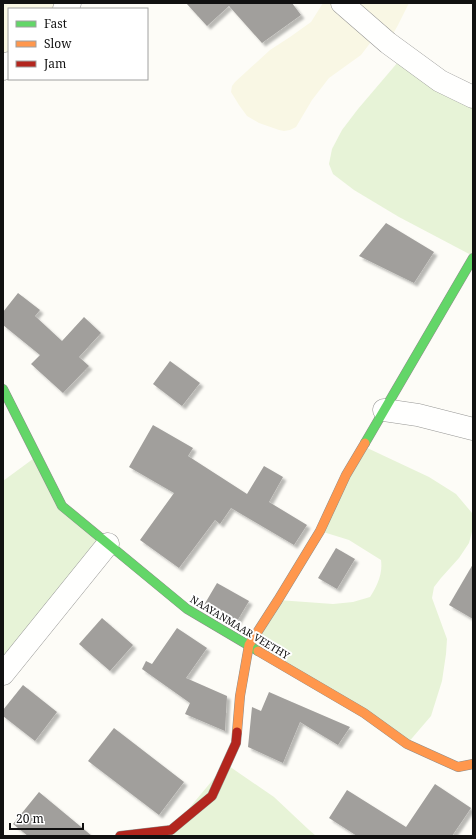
<svg xmlns="http://www.w3.org/2000/svg" width="476" height="839" font-family="'Noto Serif',serif">
  <style>
    .farmland { fill: #f9f7e4 }
    .green { fill: #e7f3d7 }
    .building { fill: #a19f9c; filter: url(#shadow) }
    .lines { fill: none; stroke-linecap: round; stroke-linejoin: round }
    .street-casing { stroke: #979795; stroke-width: 23 }
    .fast-casing { stroke: #8e8d8b; stroke-width: 10 }
    .slow-casing { stroke: #8e8d8b; stroke-width: 10 }
    .jam-casing { stroke: #8e8d8b; stroke-width: 10 }
    .street { stroke: #fffffe; stroke-width: 22 }
    .fast { stroke: #63d668; stroke-width: 9 }
    .slow { stroke: #ff974d; stroke-width: 9 }
    .jam { stroke: #b3261e; stroke-width: 9 }
    .labels { text-anchor: middle; stroke-width: 4; stroke-linejoin: round; paint-order: stroke }
    .street-label { font-size: 10px; fill: #111; stroke: #fff }
  </style>
  <defs>
    <filter id="shadow"><feDropShadow dx="3.5" dy="3.5" stdDeviation="1" flood-color="#0004"/></filter>
  </defs>
  <rect width="100%" height="100%" fill="#fdfcf7"/>
  <g class="farmland">
    <path d="M 3,3 L 70,3 L 64,9 L 9,9 L 9,63 L 3,69 Z"/>
    <path d="M 323,3 L 409,3 L 398,25 L 388,43 L 377,34 L 361,55 L 329,78 L 312,100 L 296,127 L 290,130 L 284,131 L 279,130 L 259,123 L 247,116 L 239,105 L 231,92 L 232,86 L 235,82 L 270,50 L 290,37 L 311,22 Z"/>
  </g>
  <g class="green">
    <path d="M 404,55 L 473,97 L 473,256 L 399,217 L 354,190 L 333,174 L 329,164 L 332,149 L 342,130 L 358,109 Z"/>
    <path d="M 363,446 L 429,477 L 456,494 L 472,513 L 473,528 L 469,543 L 459,558 L 441,578 L 434,587 L 432,598 L 447,639 L 446,654 L 442,681 L 431,716 L 407,744 L 249,645 L 278,600 L 333,604 L 353,602 L 370,597 C 377,586 383,574 381,560 L 349,540 L 320,531 Z"/>
    <path d="M 37,456 L 62,506 L 108,544 L 3,674 L 3,481 Z"/>
    <path d="M 226,764 L 274,797 L 308,829 L 316,836 L 120,836 L 171,830 Z"/>
  </g>
  <g class="building">
    <path d="M 186,3 L 292,3 L 301,15 L 262,43 L 229,6 L 207,26 Z"/>
    <path d="M 386,223 L 434,252 L 414,283 L 359,256 Z"/>
    <path d="M 18,293 L 40,310 L 35,316 L 62,341 L 84,317 L 101,333 L 79,357 L 89,366 L 63,393 L 31,364 L 40,355 L 3,325 L 3,312 Z"/>
    <path d="M 170,361 L 200,383 L 182,406 L 153,384 Z"/>
    <path d="M 153,425 L 193,448 L 188,456 L 247,494 L 264,466 L 283,477 L 269,502 L 307,525 L 294,545 L 231,508 L 220,524 L 215,520 L 179,568 L 140,540 L 174,493 L 129,467 Z"/>
    <path d="M 336,548 L 355,559 L 337,589 L 318,578 Z"/>
    <path d="M 473,564 L 473,619 L 449,605 Z"/>
    <path d="M 217,583 L 249,601 L 236,623 L 204,605 Z"/>
    <path d="M 102,618 L 133,645 L 110,671 L 79,644 Z"/>
    <path d="M 177,628 L 207,648 L 186,678 L 227,696 L 225,731 L 185,714 L 190,703 L 142,669 L 146,661 L 152,664 Z"/>
    <path d="M 23,685 L 57,712 L 35,741 L 3,716 L 3,710 Z"/>
    <path d="M 269,692 L 285,699 L 350,727 L 338,745 L 300,722 L 283,763 L 248,747 L 252,707 L 261,711 Z"/>
    <path d="M 114,728 L 184,782 L 159,815 L 88,761 Z"/>
    <path d="M 435,784 L 471,808 L 452,836 L 357,836 L 329,818 L 347,790 L 406,827 Z"/>
    <path d="M 39,792 L 92,836 L 28,836 L 13,824 Z"/>
  </g>
  <g class="lines">
    <g class="street-casing">
      <g id="street">
        <path d="M 342,3 L 388,43 L 440,81 L 473,97"/>
        <path d="M 64,9 L 70,3"/>
        <path d="M 3,69 L 9,63"/>
        <path d="M 384,410 L 418,415 L 473,429"/>
        <path d="M 3,674 L 108,544"/>
      </g>
    </g>
    <g class="fast-casing">
      <g id="fast">
        <path d="M 3,389 L 62,506 L 187,609 L 258,651"/>
        <path d="M 365,443 L 473,258"/>
      </g>
    </g>
    <g class="slow-casing">
      <g id="slow">
        <path d="M 258,651 L 364,713 L 407,744 L 458,767 L 473,764"/>
        <path d="M 237,732 L 240,696 L 249,645 L 278,600 L 320,531 L 346,475 L 365,443"/>
      </g>
    </g>
    <g class="jam-casing">
      <path id="jam" d="M 120,836 L 171,830 L 212,796 L 236,743 L 237,732"/>
    </g>
    <use href="#street" class="street"/>
    <use href="#fast" class="fast"/>
    <use href="#slow" class="slow"/>
    <use href="#jam" class="jam"/>
  </g>
  <g class="labels">
    <g class="street-label">
      <text transform="translate(240 627) rotate(31)" y="4">NAAYANMAAR VEETHY</text>
    </g>
  </g>
  <rect width="476" height="839" fill="none" stroke="#111111" stroke-width="8"/>
  <rect x="8" y="8" width="140" height="72" fill="#ffffff" stroke="#a0a0a0"/>
  <rect x="16" y="21" width="20" height="6" fill="#63d668" stroke="#a0a0a0"/>
  <text x="44" y="28" font-size="12" fill="#111111">Fast</text>
  <rect x="16" y="41" width="20" height="6" fill="#ff974d" stroke="#a0a0a0"/>
  <text x="44" y="48" font-size="12" fill="#111111">Slow</text>
  <rect x="16" y="61" width="20" height="6" fill="#b3261e" stroke="#a0a0a0"/>
  <text x="44" y="68" font-size="12" fill="#111111">Jam</text>
  <path d="M10 823v6h73v-6" fill="none" stroke="#111111" stroke-width="2"/>
  <text x="16" y="823" font-size="12" fill="#111111" stroke="#ffffff" stroke-width="3" paint-order="stroke">20 m</text>
</svg>
